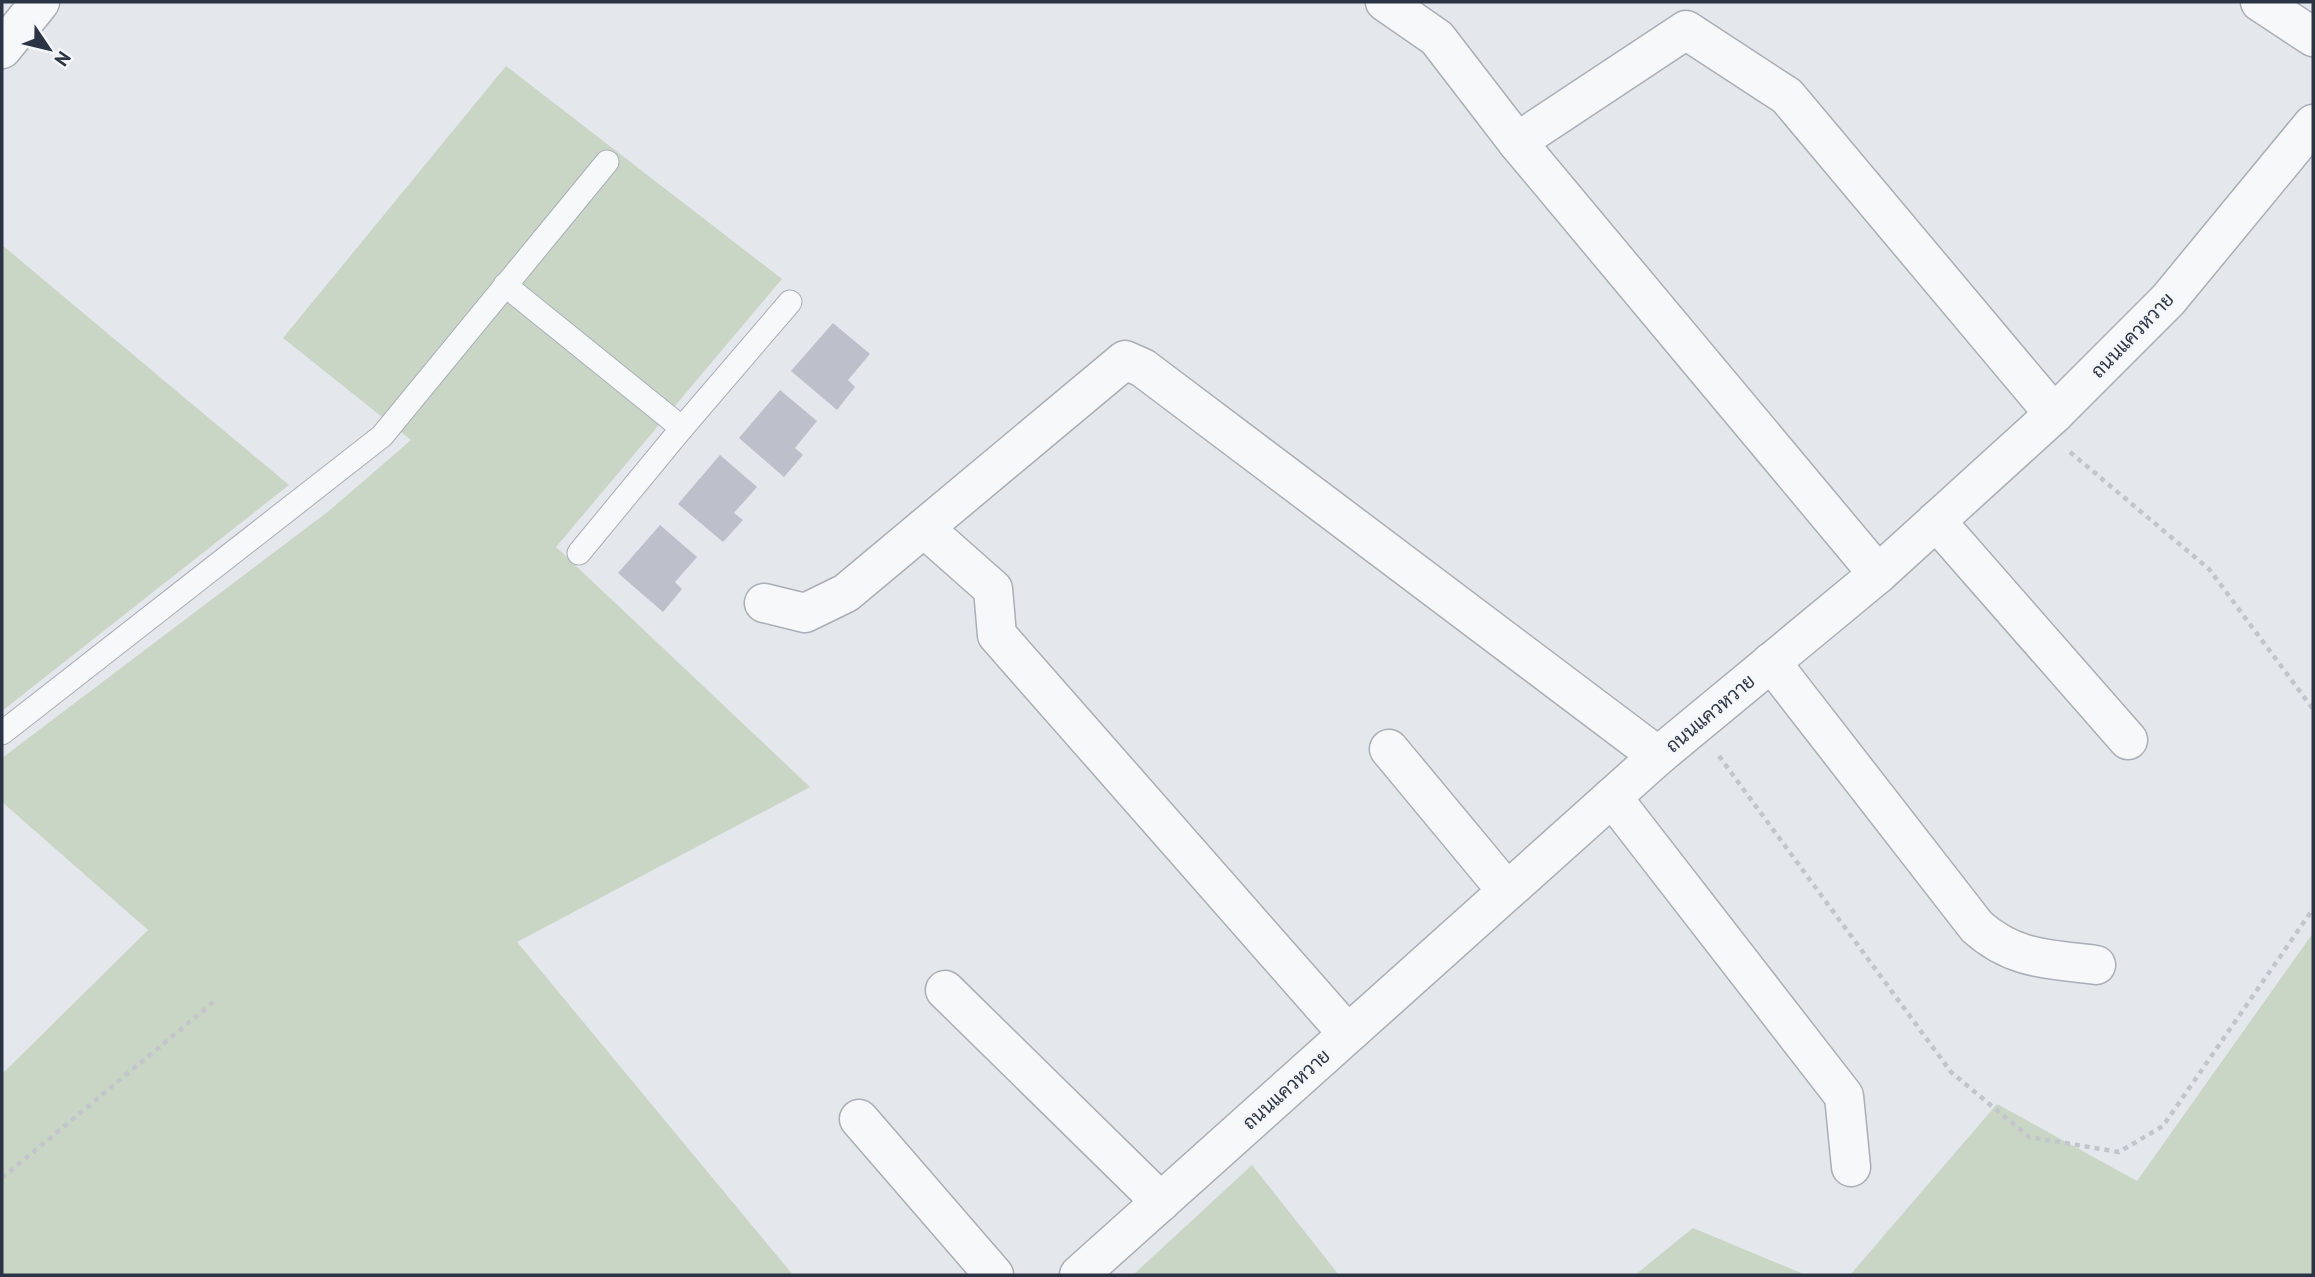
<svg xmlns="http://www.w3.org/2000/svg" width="2315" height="1277" font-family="'PT Sans',Sarabun,sans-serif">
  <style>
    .green { fill: #c9d6c5 }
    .building { fill: #bbc0ca }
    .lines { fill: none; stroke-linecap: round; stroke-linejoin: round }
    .service-casing { stroke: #a9aeb7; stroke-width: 25 }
    .minor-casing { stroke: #a9aeb7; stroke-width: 41 }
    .tertiary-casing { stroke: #a9aeb7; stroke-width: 41 }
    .path { stroke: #c2c5cb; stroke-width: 4.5; stroke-dasharray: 5 5; stroke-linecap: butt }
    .service { stroke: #f7f8fa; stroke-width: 23 }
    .minor { stroke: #f7f8fa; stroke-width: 38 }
    .tertiary { stroke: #f7f8fa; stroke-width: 38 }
    .labels { text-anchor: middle; stroke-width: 5; stroke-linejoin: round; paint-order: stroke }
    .street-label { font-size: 19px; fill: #2b3445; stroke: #f4f6f9 }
  </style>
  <rect width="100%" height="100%" fill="#e4e7ec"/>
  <g class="green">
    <path d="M 506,66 L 782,279 L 556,547 L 810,787 L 517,942 L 793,1275 L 2,1275 L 2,1074 L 148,930 L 2,802 L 2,758 L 330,510 L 411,440 L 283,338 Z"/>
    <path d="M 2,245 L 289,485 L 2,711 Z"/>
    <path d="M 2313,933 L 2313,1275 L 1850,1275 L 1997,1104 L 2137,1181 Z"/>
    <path d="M 1252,1165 L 1339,1275 L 1133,1275 Z"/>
    <path d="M 1693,1228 L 1806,1275 L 1635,1275 Z"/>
  </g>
  <g class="building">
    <path d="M 833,323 L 870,354 L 848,380 L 855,387 L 837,410 L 791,371 Z"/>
    <path d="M 780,390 L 817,421 L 795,448 L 803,455 L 784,477 L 739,438 Z"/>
    <path d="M 720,455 L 757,487 L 734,513 L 743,520 L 723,542 L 678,504 Z"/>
    <path d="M 660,525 L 697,557 L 675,582 L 682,589 L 663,612 L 618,573 Z"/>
  </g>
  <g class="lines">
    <g class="service-casing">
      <g id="service">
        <path d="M 505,285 L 682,428 L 790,302"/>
        <path d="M 579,553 L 682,428"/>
        <path d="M 2,733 L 382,436 L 607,162"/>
      </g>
    </g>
    <g class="minor-casing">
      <g id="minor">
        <path d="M 1385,2 L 1437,38 L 1517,142 L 1878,574"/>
        <path d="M 2260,2 L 2313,37"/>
        <path d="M 2,49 L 40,2"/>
        <path d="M 1517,142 L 1686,30 L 1787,96 L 2054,414"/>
        <path d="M 1936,521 L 2128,740"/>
        <path d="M 924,528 L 993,589 L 997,635 L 1347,1033"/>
        <path d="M 764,603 L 805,613 L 846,593 L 1125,360 L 1143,368 L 1658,756"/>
        <path d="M 1771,662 L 1977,927 C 2014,960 2049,959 2096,965"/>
        <path d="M 1389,749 L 1507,891"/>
        <path d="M 1612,797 L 1844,1096 L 1851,1167"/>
        <path d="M 945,990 L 1161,1202"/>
        <path d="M 859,1119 L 994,1275"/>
      </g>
    </g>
    <g class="tertiary-casing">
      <path id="tertiary" d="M 1079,1275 L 1658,756 L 1878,574 L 2054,414 L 2168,300 L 2313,124"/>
    </g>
    <g class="path">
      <path d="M 2070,452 L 2209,569 L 2313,709"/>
      <path d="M 1719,756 L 1951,1072 L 2029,1137 L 2119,1152 L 2163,1126 L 2313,909"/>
      <path d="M 2,1178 L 216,1000"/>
    </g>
    <use href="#service" class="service"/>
    <use href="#minor" class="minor"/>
    <use href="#tertiary" class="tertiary"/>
  </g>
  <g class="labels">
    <g class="street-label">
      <text transform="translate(2132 335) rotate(-46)" y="7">ถนนแควหวาย</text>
      <text transform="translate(1710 713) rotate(-40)" y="7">ถนนแควหวาย</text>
      <text transform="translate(1286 1089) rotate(-42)" y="7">ถนนแควหวาย</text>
    </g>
  </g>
  <rect width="2315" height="1277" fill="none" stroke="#2b3445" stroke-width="7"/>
  <g transform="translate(49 49) rotate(125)" stroke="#f4f6f9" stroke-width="5" paint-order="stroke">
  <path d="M0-5L12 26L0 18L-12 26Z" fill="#2b3445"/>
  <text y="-10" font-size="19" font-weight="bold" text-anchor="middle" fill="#2b3445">N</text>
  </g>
</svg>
